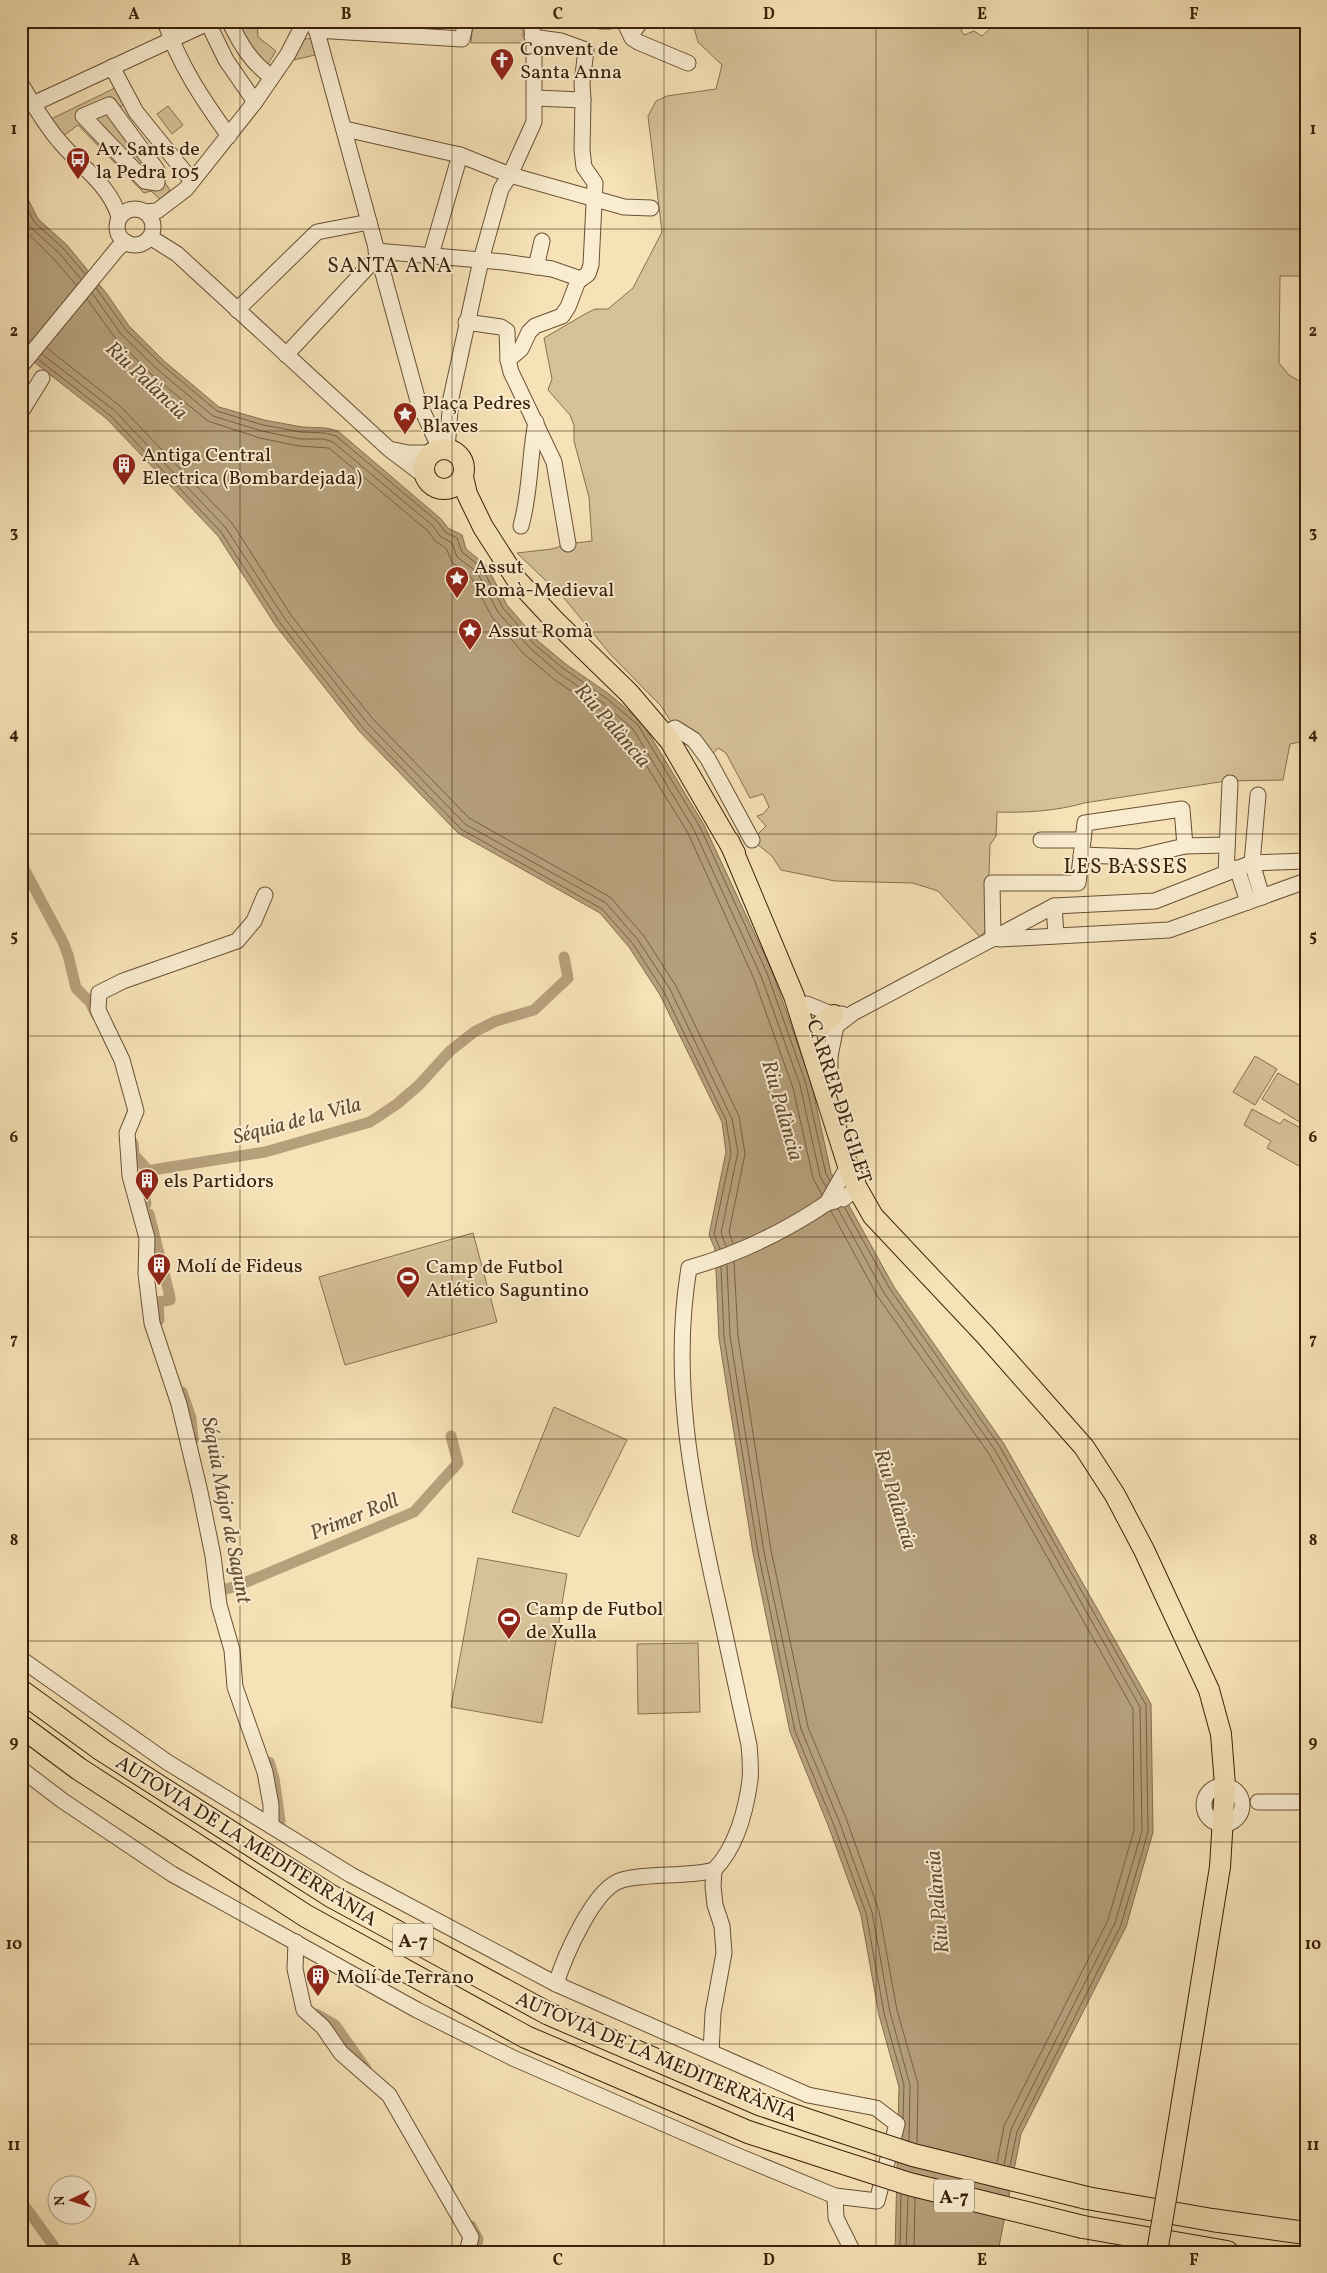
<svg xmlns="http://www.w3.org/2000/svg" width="1327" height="2273" font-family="Vollkorn,serif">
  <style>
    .green { fill: #d6c199; stroke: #887152 }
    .water { fill: #b6a07c; stroke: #846d4e }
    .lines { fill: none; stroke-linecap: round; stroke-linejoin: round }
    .shore { stroke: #786043; stroke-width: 1 }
    .canal { stroke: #b6a07c; stroke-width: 11 }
    .minor-casing { stroke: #695135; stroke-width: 17 }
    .major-casing { stroke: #3a210a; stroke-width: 22 }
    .highway-casing { stroke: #3a210a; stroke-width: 24 }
    .minor { stroke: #f9ecd0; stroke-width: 15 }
    .major { stroke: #f6e2b6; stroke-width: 20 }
    .highway { stroke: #f6e2b6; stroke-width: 22 }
    .major-bridge-casing { stroke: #3a210a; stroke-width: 22; stroke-linecap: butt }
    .highway-bridge-casing { stroke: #3a210a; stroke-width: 24; stroke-linecap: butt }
    .major-bridge { stroke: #f6e2b6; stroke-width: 20 }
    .highway-bridge { stroke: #f6e2b6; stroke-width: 22 }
    .grid { fill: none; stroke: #3a210a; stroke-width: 1; stroke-opacity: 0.55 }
    .labels { text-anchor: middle; stroke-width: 4; stroke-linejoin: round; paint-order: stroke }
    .shield { fill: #f9ecd0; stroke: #735e45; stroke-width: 1 }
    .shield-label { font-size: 19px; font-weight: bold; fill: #3a210a }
    .poi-label { font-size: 20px; fill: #3a210a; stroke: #f9ecd0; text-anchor: start }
    .street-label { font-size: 20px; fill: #3a210a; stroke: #f9ecd0 }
    .neighbourhood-label { font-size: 21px; letter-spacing: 1px; fill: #3a210a; stroke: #f9ecd0 }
    .water-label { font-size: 21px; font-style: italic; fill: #654d32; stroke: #f9ecd0 }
    .neatline { fill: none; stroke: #3a210a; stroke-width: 2 }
    .grid-label { font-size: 16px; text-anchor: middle; font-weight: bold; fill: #3a210a }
  </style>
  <rect width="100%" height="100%" fill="#f6e2b6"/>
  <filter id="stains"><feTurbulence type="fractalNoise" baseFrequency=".004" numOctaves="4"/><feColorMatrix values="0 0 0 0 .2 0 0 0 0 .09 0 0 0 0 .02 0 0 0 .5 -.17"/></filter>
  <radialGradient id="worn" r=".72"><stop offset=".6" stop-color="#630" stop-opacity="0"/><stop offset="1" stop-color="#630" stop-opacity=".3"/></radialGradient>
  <g class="green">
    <path d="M 229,21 L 257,21 L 258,37 L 276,51 L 263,72 Z"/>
    <path d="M 473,21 L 523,21 L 523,37 L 527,37 L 528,43 L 471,43 Z"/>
    <path d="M 692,21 L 954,21 L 963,26 L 961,30 L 964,35 L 974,31 L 982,36 L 999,21 L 1306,21 L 1306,276 L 1280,276 L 1279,363 L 1289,375 L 1306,385 L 1306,741 L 1290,744 L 1283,780 L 1226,781 L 1084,803 C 1057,811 1025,813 997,812 L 996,836 L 990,845 L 987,929 L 980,937 L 938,891 L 913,883 L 835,881 L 781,870 L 772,856 L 752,840 L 766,826 L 757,816 L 763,814 L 769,807 L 763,794 L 750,798 L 726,753 L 718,748 L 708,759 L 675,728 L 661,706 L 611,655 L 564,598 L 517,553 L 552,549 L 568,544 L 592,541 L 589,497 L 574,441 L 574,425 L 570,415 L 548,390 L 552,379 L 544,338 L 585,314 L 595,309 L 608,309 L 633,288 L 662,232 L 648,116 L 656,101 L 667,96 L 716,89 L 722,65 L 698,42 Z"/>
    <path d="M 312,38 L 320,54 L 289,61 L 301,40 Z"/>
    <path d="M 117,87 L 126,103 L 114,111 L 170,190 L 161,200 L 151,191 L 144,193 L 78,125 L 62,137 L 49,120 Z"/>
    <path d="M 168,106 L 183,125 L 172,134 L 157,114 Z"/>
    <path d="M 1255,1056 L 1277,1069 L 1255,1105 L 1233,1092 Z"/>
    <path d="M 1278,1073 L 1306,1089 L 1306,1126 L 1262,1099 Z"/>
    <path d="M 1252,1109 L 1280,1124 L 1284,1119 L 1306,1131 L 1306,1170 L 1267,1148 L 1271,1141 L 1244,1125 Z"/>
    <path d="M 473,1233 L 497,1322 L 345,1365 L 319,1277 Z"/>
    <path d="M 554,1407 L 627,1440 L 579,1537 L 512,1512 Z"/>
    <path d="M 478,1558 L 567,1574 L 542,1723 L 451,1707 Z"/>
    <path d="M 698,1643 L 700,1712 L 638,1714 L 637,1644 Z"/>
  </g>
  <path class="water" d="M 21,185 L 38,219 L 67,245 L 107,294 L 129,326 L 164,361 L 219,407 L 264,420 L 302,427 L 326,428 L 338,431 L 441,519 L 448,528 L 462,535 L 466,549 L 486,565 L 507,605 L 538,641 L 567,665 L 609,694 L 642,722 L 704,825 L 772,971 L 811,1082 L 831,1173 L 894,1287 L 1004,1444 L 1151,1704 L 1153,1832 L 1126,1927 L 1021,2134 L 998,2252 L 895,2252 L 899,2087 L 879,2015 L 861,1915 L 828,1825 L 790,1732 L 753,1553 L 719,1338 L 715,1249 L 709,1235 L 726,1152 L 722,1122 L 660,995 L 629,947 L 600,913 L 458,833 L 359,731 L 276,626 L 218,536 L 107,419 L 21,352 Z"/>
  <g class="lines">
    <g class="shore">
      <path d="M 21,196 L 34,222 L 63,248 L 85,274"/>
      <path d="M 21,210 L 29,226 L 59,253 L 81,279"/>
      <path d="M 21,227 L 53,258 L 76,285"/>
      <path d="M 96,288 L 126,330 L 161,364 L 217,411 L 263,425 L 301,432 L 325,433 L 336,436 L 438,522 L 445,532 L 457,538 L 462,552 L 482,568 L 503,608 L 534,644 L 564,669 L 606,698 L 638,725 L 700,827 L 767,973 L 806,1084 L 826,1174 L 830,1181"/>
      <path d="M 92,293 L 121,334 L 157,369 L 213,416 L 262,431 L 300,439 L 324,439 L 333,442 L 433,526 L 440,536 L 452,543 L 457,557 L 477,572 L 498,612 L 530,648 L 560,674 L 603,703 L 633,729 L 694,830 L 761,976 L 800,1085 L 820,1176 L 826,1187"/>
      <path d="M 87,299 L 116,339 L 152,375 L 208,421 L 260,438 L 299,446 L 329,448 L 428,531 L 435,541 L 446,548 L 452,562 L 471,577 L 492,617 L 524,654 L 555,680 L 598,709 L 627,734 L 688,833 L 754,979 L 793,1088 L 813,1178 L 822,1195"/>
      <path d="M 47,348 L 120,406 L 232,523 L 291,615 L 330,666 L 373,719 L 469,818 L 610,897 L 644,936 L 676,986 L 739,1116 L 745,1154 L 729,1232 L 733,1243"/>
      <path d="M 42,354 L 115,411 L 226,528 L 285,619 L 325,670 L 368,724 L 465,824 L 606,903 L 638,940 L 670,989 L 732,1119 L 738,1152 L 721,1233 L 726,1246"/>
      <path d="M 38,359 L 111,416 L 221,532 L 280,623 L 320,674 L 363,728 L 461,829 L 602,909 L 633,944 L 664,992 L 726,1120 L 731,1153 L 714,1234 L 720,1249"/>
      <path d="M 845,1208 L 890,1289 L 1000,1447 L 1146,1705 L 1148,1832 L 1121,1925 L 1017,2132 L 1010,2166"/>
      <path d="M 838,1209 L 884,1293 L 995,1450 L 1140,1707 L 1142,1831 L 1115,1923 L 1011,2129 L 1004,2165"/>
      <path d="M 831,1211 L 878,1297 L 989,1454 L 1133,1709 L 1134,1830 L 1108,1920 L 1004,2126 L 997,2163"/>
      <path d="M 734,1262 L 738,1336 L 771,1550 L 808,1727 L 846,1818 L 879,1911 L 897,2010 L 918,2084 L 917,2143"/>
      <path d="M 727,1265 L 730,1336 L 764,1552 L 801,1729 L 839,1821 L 872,1912 L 890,2012 L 910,2085 L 909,2141"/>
      <path d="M 721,1267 L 724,1337 L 758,1552 L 795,1731 L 833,1823 L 866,1913 L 884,2013 L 904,2085 L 903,2118"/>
      <path d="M 900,2252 L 901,2195"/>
      <path d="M 906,2252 L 908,2197"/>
      <path d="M 914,2252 L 915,2198"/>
    </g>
    <g class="canal">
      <path d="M 21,863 L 63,942 L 68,955 L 76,988 L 90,1002 L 97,1016"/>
      <path d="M 133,1143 L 134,1155 L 146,1168 L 144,1193 L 146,1204"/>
      <path d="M 146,1171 L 265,1152 L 370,1122 L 397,1104 L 419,1085 L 450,1051 L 474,1032 L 496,1021 L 534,1010 L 568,978 L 564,957"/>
      <path d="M 149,1214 L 170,1297 L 170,1300 L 158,1302 L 159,1320"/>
      <path d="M 182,1392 L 191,1418 L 193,1440"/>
      <path d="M 222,1590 L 237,1586 L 414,1512 L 458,1463 L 451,1436"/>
      <path d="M 269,1762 L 274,1778 L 280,1821"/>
      <path d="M 316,2014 L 335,2025 L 366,2069"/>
      <path d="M 21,2201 L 58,2252"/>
      <path d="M 471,2226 L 478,2239 L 475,2252"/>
    </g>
    <g class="minor-casing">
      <g id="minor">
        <path d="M 165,21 C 178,63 203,100 229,136"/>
        <path d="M 207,21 L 226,60 L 255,102"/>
        <path d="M 229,21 C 240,43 251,63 272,77"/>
        <path d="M 314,21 L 418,401 L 440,449"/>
        <path d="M 600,21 L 610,21"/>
        <path d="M 621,21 L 624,21 L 632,38 L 638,42 L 688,63"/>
        <path d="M 316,30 L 462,39 L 466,21"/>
        <path d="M 631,35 L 641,21"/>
        <path d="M 112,67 L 136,112 L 192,181"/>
        <path d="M 21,84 C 33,104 45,125 60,142 C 81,167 110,185 119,217"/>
        <path d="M 535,98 L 583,100"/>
        <path d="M 33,104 L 212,21"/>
        <path d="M 109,105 L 157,170 L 157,183 L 145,181 L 83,116 Z"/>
        <path d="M 345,129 L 460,155 L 510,175 L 624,207 L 651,208"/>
        <circle cx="135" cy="227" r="18"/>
        <path d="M 145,212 L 157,211 L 186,189 L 255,102 L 288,54 L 305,21"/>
        <path d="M 150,237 L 177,254 L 389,449 L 426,477"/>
        <path d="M 376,251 L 504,262 L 552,269 L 581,279"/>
        <path d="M 431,255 L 460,155"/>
        <path d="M 536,267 L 542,241"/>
        <path d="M 237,310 L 317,232 L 369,222"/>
        <path d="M 466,322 L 501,327 L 507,331 L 508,360 L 511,372 L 554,462 L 568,544"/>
        <path d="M 286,355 L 378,256"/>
        <path d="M 508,360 L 521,349 L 529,332 L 535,326 L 562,316 L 568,307 L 578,281 L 588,274 L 591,265 L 595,183 L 584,167 L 582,150 L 583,100 L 582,83 L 586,50 L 561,41 L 532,37"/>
        <path d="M 21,366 L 118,248 L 126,242"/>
        <path d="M 21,412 L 42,378"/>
        <path d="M 447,449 L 451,398 L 481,260 L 501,189 L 510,175 L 534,122 L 534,45 L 531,21"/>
        <path d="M 394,450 L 408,453 L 432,453"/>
        <path d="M 521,526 C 531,490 529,457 536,422"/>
        <path d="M 664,734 L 675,728 L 694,740 L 708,759 L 752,840"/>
        <path d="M 1258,795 L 1252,863 L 1262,897"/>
        <path d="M 1041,840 L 1083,840"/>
        <path d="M 1081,855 L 1138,857 L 1185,846 L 1227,845"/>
        <path d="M 1237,868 L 1248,902"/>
        <path d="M 1226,873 L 1230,783"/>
        <path d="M 265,895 L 254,921 L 237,941 L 123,981 L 99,993 L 98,1010 L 122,1060 L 136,1111 L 127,1133 L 130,1176 L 147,1238 L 146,1274 L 152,1323 L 179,1404 L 200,1492 L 213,1556 L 219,1605 L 232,1650 L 235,1687 L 265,1772 L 271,1805 L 271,1826"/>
        <path d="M 1054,906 L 1056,935"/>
        <path d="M 993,939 L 992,883 L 1078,883 L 1085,823 L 1182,809 L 1185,846"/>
        <path d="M 1000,939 L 1169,930 L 1306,881"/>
        <path d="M 807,1004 L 834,1015 L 842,1014"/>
        <path d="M 830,1082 L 830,1056 L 836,1026 L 853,1013 L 1054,906 L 1155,901 L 1252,863 L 1306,861"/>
        <path d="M 843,1199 L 857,1188 L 857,1179"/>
        <path d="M 835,1201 L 827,1203 L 848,1166"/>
        <path d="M 21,1659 L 167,1762 L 351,1875 L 556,1984 L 808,2095 L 876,2108 L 897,2124 L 877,2201 L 835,2196 L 731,2153 L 513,2058 L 417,2010 L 172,1874 L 63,1801 L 21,1769"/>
        <circle cx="1223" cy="1805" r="19"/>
        <path d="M 1258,1802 L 1306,1802"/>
        <path d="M 296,1942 L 295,1969 L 304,2010 L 323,2027 L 341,2053 L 389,2095 L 471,2237 L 467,2252"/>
        <path d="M 556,1984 C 564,1958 594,1887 622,1880 C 652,1872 685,1878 714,1870 C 736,1848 746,1810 750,1780 C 751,1769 750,1756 749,1745 C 737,1691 726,1638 714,1585 C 691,1480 671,1375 689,1268 C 738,1254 784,1232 827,1203"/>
        <path d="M 711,2052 L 713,2013 L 724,1953 L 722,1926 L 715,1905 L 713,1886 L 714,1870"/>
        <path d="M 835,2196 L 836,2218 L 853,2252"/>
      </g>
    </g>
    <g class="major-casing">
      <g id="major">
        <circle cx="444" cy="469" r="20"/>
        <path d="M 463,477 L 467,494 L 483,527 L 517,580 L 556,622 L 629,693 L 670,741 L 735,853"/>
        <path d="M 729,841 L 794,996 L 848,1166 L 857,1188 L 873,1216 L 985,1335 L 1084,1447 L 1115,1495 L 1144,1550 L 1209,1690 L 1221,1734 L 1225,1785 L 1220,1867 L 1172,2163"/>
        <path d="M 817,1053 C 811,1031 817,1027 834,1015"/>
      </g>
    </g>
    <g class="highway-casing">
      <g id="highway">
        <path d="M 21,1691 L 102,1750 L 331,1896 L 549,2014 L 759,2104 L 837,2130"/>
        <path d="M 21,1726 L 79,1769 L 306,1916 L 526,2037 L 748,2132 L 828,2158"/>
        <path d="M 1087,2198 L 1212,2220 L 1306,2233"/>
        <path d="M 1083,2227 L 1227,2252"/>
      </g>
    </g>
    <use href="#minor" class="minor"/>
    <use href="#major" class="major"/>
    <use href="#highway" class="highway"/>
    <g class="major-bridge-casing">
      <path id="major-bridge" d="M 1157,2252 L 1172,2163"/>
    </g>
    <g class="highway-bridge-casing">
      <g id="highway-bridge">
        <path d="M 837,2130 L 913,2155 L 1087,2198"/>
        <path d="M 828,2158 L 909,2184 L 1083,2227"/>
      </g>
    </g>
    <use href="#major-bridge" class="major-bridge"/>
    <use href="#highway-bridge" class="highway-bridge"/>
  </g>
  <path class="grid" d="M 240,21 L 240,2252M 452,21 L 452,2252M 664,21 L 664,2252M 876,21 L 876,2252M 1088,21 L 1088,2252M 21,229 L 1306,229M 21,431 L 1306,431M 21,632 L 1306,632M 21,834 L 1306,834M 21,1036 L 1306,1036M 21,1237 L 1306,1237M 21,1439 L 1306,1439M 21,1641 L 1306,1641M 21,1842 L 1306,1842M 21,2044 L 1306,2044"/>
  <defs>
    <g id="church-pin" transform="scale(1.25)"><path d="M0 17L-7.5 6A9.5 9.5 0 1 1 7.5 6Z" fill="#8f2418" stroke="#f9ecd0"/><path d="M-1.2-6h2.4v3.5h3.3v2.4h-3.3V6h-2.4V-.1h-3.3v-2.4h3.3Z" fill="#fff"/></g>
    <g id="bus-pin" transform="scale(1.25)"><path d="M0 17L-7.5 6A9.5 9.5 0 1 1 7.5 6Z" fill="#8f2418" stroke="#f9ecd0"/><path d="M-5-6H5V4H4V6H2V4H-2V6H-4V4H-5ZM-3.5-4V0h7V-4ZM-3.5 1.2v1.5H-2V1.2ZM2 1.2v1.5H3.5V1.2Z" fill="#fff"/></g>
    <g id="sight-pin" transform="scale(1.25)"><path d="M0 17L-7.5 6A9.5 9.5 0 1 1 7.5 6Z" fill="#8f2418" stroke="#f9ecd0"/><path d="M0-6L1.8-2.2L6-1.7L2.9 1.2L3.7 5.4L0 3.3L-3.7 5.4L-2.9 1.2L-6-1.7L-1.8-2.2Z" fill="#fff"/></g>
    <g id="building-pin" transform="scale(1.25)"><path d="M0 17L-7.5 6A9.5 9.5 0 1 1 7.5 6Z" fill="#8f2418" stroke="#f9ecd0"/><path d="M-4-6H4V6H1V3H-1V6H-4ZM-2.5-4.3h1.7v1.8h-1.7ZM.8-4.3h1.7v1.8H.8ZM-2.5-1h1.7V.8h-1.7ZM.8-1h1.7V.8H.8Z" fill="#fff"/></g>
    <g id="stadium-pin" transform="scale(1.25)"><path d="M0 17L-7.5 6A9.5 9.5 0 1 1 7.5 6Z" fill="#8f2418" stroke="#f9ecd0"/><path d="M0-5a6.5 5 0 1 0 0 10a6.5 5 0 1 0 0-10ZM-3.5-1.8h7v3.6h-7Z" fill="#fff"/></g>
  </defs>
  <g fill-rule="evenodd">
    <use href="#church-pin" x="502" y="60"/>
    <use href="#bus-pin" x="78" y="159"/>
    <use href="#sight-pin" x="405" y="414"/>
    <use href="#building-pin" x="124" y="465"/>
    <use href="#sight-pin" x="457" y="578"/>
    <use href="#sight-pin" x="470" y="630"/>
    <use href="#building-pin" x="147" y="1180"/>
    <use href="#building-pin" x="159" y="1265"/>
    <use href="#stadium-pin" x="408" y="1278"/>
    <use href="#stadium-pin" x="509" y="1619"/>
    <use href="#building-pin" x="318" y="1976"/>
  </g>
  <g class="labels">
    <g class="shield">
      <rect x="393" y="1923.5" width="40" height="33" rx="4"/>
      <rect x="934" y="2179.5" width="40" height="33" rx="4"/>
    </g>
    <g class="shield-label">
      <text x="413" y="1947">A-7</text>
      <text x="954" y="2203">A-7</text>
    </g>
    <g class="poi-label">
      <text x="520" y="55">Convent de<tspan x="520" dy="23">Santa Anna</tspan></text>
      <text x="96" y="155">Av. Sants de<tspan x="96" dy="23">la Pedra 105</tspan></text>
      <text x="422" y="409">Plaça Pedres<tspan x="422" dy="23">Blaves</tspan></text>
      <text x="142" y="461">Antiga Central<tspan x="142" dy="23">Electrica (Bombardejada)</tspan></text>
      <text x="474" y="573">Assut<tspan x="474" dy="23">Romà-Medieval</tspan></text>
      <text x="488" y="637">Assut Romà</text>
      <text x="164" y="1187">els Partidors</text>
      <text x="176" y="1272">Molí de Fideus</text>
      <text x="426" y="1273">Camp de Futbol<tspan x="426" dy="23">Atlético Saguntino</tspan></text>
      <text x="526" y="1615">Camp de Futbol<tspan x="526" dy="23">de Xulla</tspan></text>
      <text x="336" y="1983">Molí de Terrano</text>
    </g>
    <g class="street-label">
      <text transform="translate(840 1101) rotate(72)" y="7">CARRER DE GILET</text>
      <text transform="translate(247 1840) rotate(32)" y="7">AUTOVIA DE LA MEDITERRÀNIA</text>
      <text transform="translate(657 2056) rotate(23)" y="7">AUTOVIA DE LA MEDITERRÀNIA</text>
    </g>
    <g class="neighbourhood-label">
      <text x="390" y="272">SANTA ANA</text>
      <text x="1126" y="873">LES BASSES</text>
    </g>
    <g class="water-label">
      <text transform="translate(147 380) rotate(43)" y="7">Riu Palància</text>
      <text transform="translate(613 725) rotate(49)" y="7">Riu Palància</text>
      <text transform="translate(783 1110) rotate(74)" y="7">Riu Palància</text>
      <text transform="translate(297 1120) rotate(-15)" y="7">Séquia de la Vila</text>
      <text transform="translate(896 1499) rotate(73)" y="7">Riu Palància</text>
      <text transform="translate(227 1510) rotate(79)" y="7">Séquia Major de Sagunt</text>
      <text transform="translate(354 1516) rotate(-22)" y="7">Primer Roll</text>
      <text transform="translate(937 1902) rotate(-95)" y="7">Riu Palància</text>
    </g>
  </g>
  <rect width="1327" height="2273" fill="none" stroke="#f6e2b6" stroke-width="55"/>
  <g transform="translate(72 2200) rotate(266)"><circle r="24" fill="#f9ecd0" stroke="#ad9b81"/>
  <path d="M0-4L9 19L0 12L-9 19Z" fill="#8f2418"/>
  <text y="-8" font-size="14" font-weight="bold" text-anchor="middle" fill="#3a210a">N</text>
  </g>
  <rect x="28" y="28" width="1272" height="2218" class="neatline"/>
  <g class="grid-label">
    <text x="134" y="19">A</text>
    <text x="346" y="19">B</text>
    <text x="558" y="19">C</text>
    <text x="769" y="19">D</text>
    <text x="982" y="19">E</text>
    <text x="1194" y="19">F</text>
    <text x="14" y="134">1</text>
    <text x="1313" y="134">1</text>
    <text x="14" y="336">2</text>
    <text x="1313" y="336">2</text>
    <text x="14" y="537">3</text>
    <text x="1313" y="537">3</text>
    <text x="14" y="739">4</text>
    <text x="1313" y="739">4</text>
    <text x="14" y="941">5</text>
    <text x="1313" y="941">5</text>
    <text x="14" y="1142">6</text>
    <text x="1313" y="1142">6</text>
    <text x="14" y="1344">7</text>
    <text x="1313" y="1344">7</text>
    <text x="14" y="1545">8</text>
    <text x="1313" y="1545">8</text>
    <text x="14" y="1747">9</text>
    <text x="1313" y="1747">9</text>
    <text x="14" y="1949">10</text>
    <text x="1313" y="1949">10</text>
    <text x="14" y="2150">11</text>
    <text x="1313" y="2150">11</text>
    <text x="134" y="2265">A</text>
    <text x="346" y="2265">B</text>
    <text x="558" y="2265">C</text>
    <text x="769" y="2265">D</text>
    <text x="982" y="2265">E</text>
    <text x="1194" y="2265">F</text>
  </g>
  <rect width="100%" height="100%" filter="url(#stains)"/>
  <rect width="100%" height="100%" fill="url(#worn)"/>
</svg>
